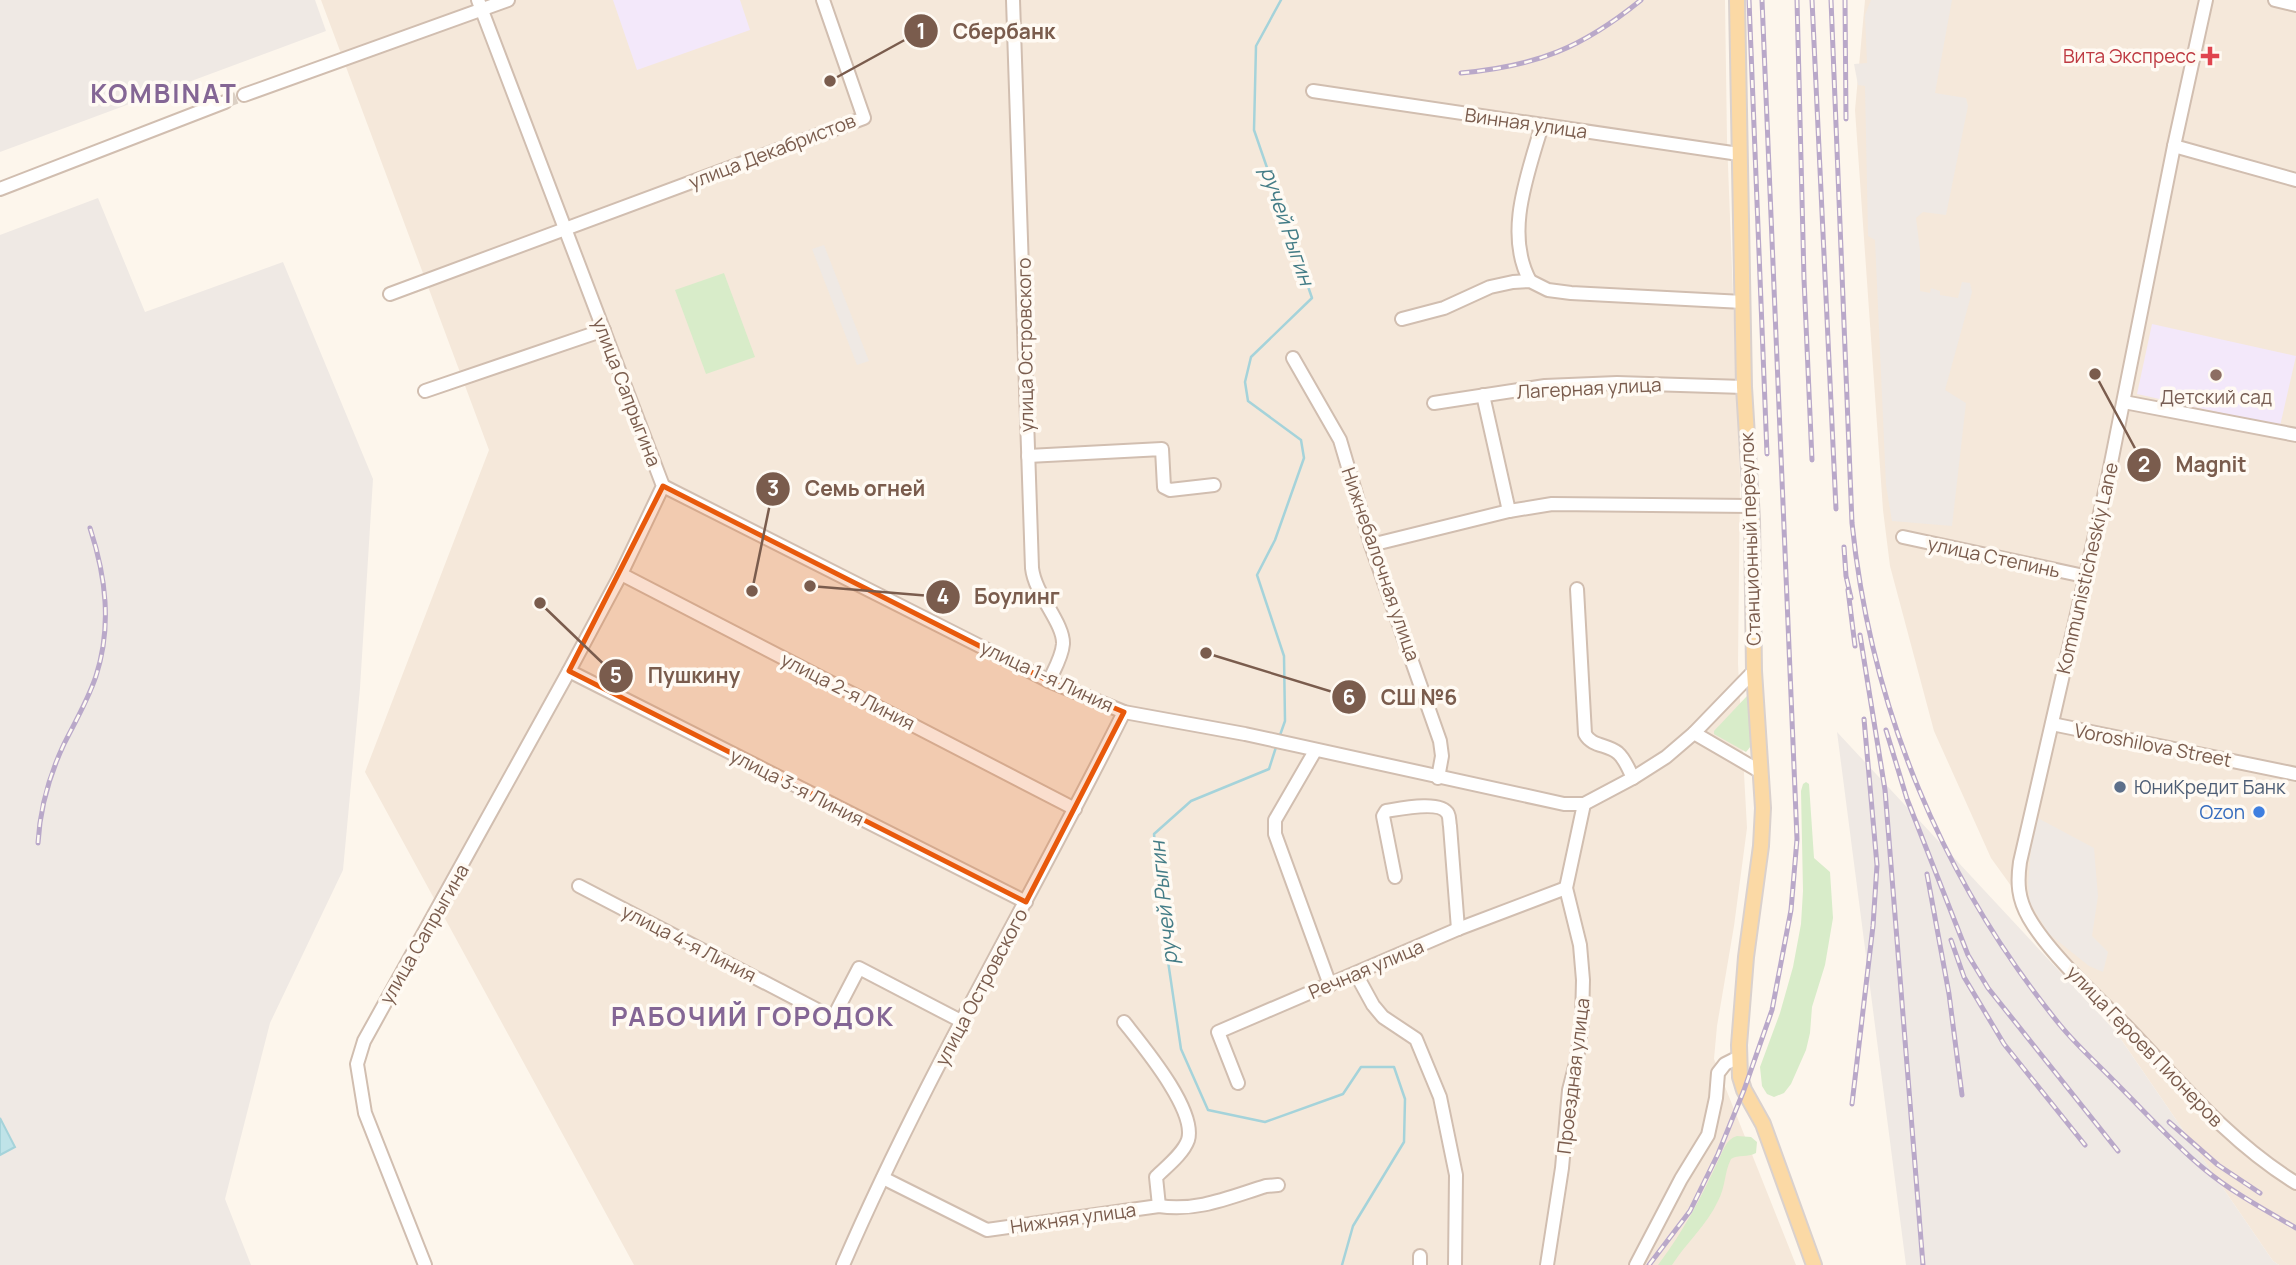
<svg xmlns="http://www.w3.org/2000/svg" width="2296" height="1265" font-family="Manrope,sans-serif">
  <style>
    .residential { fill: #f5e8da }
    .industrial { fill: #efe9e4 }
    .education { fill: #f3e8fa }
    .green { fill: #d8ecc9 }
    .water { fill: #bfe3e8; stroke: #a5d3da; stroke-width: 2 }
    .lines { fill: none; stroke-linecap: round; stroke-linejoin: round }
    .stream { stroke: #a5d3da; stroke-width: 2.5 }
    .minor-tunnel { stroke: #dcd0c4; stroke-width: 12; stroke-dasharray: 12 6; stroke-linecap: butt }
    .minor-casing { stroke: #d1beb0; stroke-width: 16 }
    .major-casing { stroke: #dad1cd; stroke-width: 18 }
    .minor { stroke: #fff; stroke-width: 12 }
    .major { stroke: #fbd9a5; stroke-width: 14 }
    .rail-casing { stroke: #b9a8c9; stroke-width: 5 }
    .rail { stroke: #fffaf3; stroke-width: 2.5; stroke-dasharray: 8; stroke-linecap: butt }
    .marked { fill: #e8590c; fill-opacity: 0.2; stroke: #e8590c; stroke-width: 5; stroke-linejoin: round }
    .health-dot { fill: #e0444e; stroke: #fffaf3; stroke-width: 2.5 }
    .education-dot { fill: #8d6e63; stroke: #fffaf3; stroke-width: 2.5 }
    .service-dot { fill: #5c6f8a; stroke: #fffaf3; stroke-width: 2.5 }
    .shop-dot { fill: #3f7fe0; stroke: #fffaf3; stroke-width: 2.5 }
    .labels { text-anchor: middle; stroke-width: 7; stroke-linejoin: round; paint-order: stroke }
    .health-label { font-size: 19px; fill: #be3a42; stroke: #fffaf3; text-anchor: end }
    .street-label { font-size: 19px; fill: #7a5c4d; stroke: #fffaf3 }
    .education-label { font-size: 19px; fill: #785e54; stroke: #fffaf3 }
    .service-label { font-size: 19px; fill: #4e5e75; stroke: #fffaf3; text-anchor: start }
    .shop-label { font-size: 19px; fill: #366cbe; stroke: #fffaf3; text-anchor: end }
    .water-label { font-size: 21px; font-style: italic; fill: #437c86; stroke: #fffaf3 }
    .district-label { font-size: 26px; font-weight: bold; letter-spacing: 2px; fill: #846695; stroke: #fffaf3 }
    .leader { fill: none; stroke: #7a5c4d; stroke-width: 2.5 }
    .callout-dot { fill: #7a5c4d; stroke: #fffaf3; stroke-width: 2.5 }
    .mark-label { font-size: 21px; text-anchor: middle; font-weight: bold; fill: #fff }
    .callout-label { font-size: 21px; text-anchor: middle; font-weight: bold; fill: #7a5c4d; stroke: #fffaf3; stroke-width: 7; stroke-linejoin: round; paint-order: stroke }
  </style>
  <rect width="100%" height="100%" fill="#fdf6ec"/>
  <g class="residential">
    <path d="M 321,0 L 1725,0 L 1727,140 L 1740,476 L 1738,664 L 1747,828 L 1734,926 L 1717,1026 L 1714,1059 L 1796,1265 L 634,1265 L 365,772 L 489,450 Z"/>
    <path d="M 1865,0 L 2296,0 L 2296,1265 L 2279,1265 L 2273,1261 L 2116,1032 L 1991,858 L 1934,731 L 1890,566 L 1883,510 L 1855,110 Z"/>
  </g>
  <g class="industrial">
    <path d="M 0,0 L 315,0 L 326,31 L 0,152 Z"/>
    <path d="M 1871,0 L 1952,0 L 1935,93 L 1966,98 L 1968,106 L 1946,215 L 1923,212 L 1916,218 L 1920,250 L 1920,291 L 1930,293 L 1931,288 L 1940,291 L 1940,295 L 1958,298 L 1962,282 L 1970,283 L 1972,292 L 1945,390 L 1966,403 L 1952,526 L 1892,521 L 1886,485 L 1875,240 L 1868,236 L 1865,86 L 1858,85 L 1854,64 L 1867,63 L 1865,15 Z"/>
    <path d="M 98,198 L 145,312 L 283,262 L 373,479 L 360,688 L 343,870 L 270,1023 L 225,1199 L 251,1265 L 0,1265 L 0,235 Z"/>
    <path d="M 824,245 L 869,361 L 857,365 L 812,249 Z"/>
    <path d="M 1837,732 L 2116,1032 L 2273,1261 L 2279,1265 L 1906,1265 Z"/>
    <path d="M 2034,816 L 2094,848 L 2098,896 L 2092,936 L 2108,952 L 2103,972 L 2089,966 L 2049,934 L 2030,903 L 2028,883 Z"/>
  </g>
  <g class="education">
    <path d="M 613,0 L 740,0 L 750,30 L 637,70 Z"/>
    <path d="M 2152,324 L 2296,356 L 2280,426 L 2137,394 Z"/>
  </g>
  <g class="green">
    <path d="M 724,273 L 755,357 L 706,374 L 675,290 Z"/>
    <path d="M 1747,696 L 1750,697 L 1751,746 L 1746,752 L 1714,734 L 1714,731 Z"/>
    <path d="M 1806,782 L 1809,784 L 1814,858 L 1830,872 L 1833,918 L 1825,965 L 1812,1007 L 1810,1033 L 1806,1050 L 1791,1084 L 1784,1093 L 1774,1097 L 1767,1094 L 1762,1086 L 1760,1067 L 1780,1013 L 1793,967 L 1801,924 L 1803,891 L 1801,791 L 1803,784 Z"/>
    <path d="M 1737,1136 L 1751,1137 L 1757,1142 L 1756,1153 C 1747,1158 1739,1154 1731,1159 C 1724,1173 1726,1186 1718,1201 C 1707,1225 1686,1243 1672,1265 L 1658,1265 C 1683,1232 1701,1198 1718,1161 C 1723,1151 1726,1139 1737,1136 Z"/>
  </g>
  <path class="water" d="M 0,1118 L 15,1147 L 0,1155 Z"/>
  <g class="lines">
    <g class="stream">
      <path d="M 1279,738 L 1285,721 L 1284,656 L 1257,575 L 1275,540 L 1304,458 L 1301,440 L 1248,401 L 1245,382 L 1251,357 L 1312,298 L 1254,130 L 1256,46 L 1281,0"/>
      <path d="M 1277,744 L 1269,769 L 1191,801 L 1154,834 L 1165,941 L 1181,1049 L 1208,1110 L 1265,1122 L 1343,1094 L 1361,1067 L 1394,1067 L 1405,1099 L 1404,1142 L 1353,1226 L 1342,1265"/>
    </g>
    <path class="minor-tunnel" d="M 225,102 L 244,95"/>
    <g class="minor-casing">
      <g id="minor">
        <path d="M 1013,0 L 1032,568 C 1035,595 1064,623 1063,644 C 1062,657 1054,670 1049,681"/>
        <path d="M 2206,0 L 2174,146 L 2107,483 L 2020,862 C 2017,883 2018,899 2029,918 C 2049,953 2095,995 2125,1025 C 2179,1081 2229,1142 2296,1183"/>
        <path d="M 2275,0 L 2296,5"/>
        <path d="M 1313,91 L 1739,154"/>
        <path d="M 244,95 L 508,0"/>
        <path d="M 2174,146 L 2296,180"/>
        <path d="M 0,189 L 225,102"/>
        <path d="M 1530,281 C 1504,233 1528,174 1542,125"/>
        <path d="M 390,294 L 864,118 L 823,0"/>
        <path d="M 1402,319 L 1444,308 L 1490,287 L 1513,282 L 1530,281 L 1548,290 L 1571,293 L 1743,302"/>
        <path d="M 1293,358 L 1340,440 L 1371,545 L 1440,741 L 1442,756 L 1438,778"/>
        <path d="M 425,391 L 604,330"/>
        <path d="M 1483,395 L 1509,511"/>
        <path d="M 2124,402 L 2296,435"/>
        <path d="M 1434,403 L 1545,386 L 1617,383 L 1744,387"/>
        <path d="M 1028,456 L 1162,449 L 1164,487 L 1170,490 L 1214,485"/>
        <path d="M 663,486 L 1049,681 L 1124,712 L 1245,734 L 1564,804 L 1584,804 L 1633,778 L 1666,757 L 1694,733 L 1761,772"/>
        <path d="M 1903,537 L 2084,576"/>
        <path d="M 1371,545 L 1509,511 L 1552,504 L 1751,506"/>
        <path d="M 621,574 L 1075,809"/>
        <path d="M 1577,589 L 1585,734 C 1592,747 1608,744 1618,753 C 1625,759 1629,770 1633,778"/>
        <path d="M 569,671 L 1026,902"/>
        <path d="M 2052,724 L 2296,774"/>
        <path d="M 1694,733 L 1754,671"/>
        <path d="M 1315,751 L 1275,820 L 1275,834 L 1279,845 L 1330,985"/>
        <path d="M 1395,877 L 1383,816 L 1386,811 C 1399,809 1441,800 1448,814 C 1450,818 1449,822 1450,826 L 1458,929"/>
        <path d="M 579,886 L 833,1018 L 859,968 L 961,1021"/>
        <path d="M 1356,974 L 1373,1005 L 1383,1017 L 1416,1039 L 1440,1097 L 1456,1175 L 1455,1265"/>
        <path d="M 1124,1022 C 1142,1045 1197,1110 1188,1140 C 1183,1154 1166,1167 1156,1177 L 1159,1206"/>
        <path d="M 1238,1083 L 1218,1032 L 1458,929 L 1566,888"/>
        <path d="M 883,1178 L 987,1230 L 1159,1206 C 1197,1212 1230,1197 1266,1186 L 1278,1185"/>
        <path d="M 425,1265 L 365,1113 L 357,1064 L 364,1041 L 569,671 L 621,574 L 663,486 L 478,0"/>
        <path d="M 843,1265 C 925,1075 1032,897 1124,712"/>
        <path d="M 1420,1265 L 1420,1256"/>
        <path d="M 1547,1265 L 1562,1168 L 1569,1090 L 1577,1059 L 1582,1022 L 1583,980 L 1580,945 L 1566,888 L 1584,804"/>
        <path d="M 1636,1265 L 1681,1179 L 1708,1135 L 1716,1098 L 1718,1073 L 1725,1064 L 1739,1057"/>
      </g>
    </g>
    <g class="major-casing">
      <path id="major" d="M 1737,0 L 1744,387 L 1752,519 L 1754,671 L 1763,808 L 1761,846 L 1746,957 L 1739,1045 L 1740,1077 L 1744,1090 L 1763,1124 L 1814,1265"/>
    </g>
    <use href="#minor" class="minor"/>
    <use href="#major" class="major"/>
    <g class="rail-casing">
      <g id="rail">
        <path d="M 1749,0 L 1767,454"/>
        <path d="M 1797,0 L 1804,279 L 1812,460"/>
        <path d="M 1812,0 L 1836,509"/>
        <path d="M 1831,0 L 1852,523 C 1871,709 1942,880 2060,1025 C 2078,1047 2100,1066 2119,1086 C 2146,1113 2173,1143 2203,1168 C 2230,1191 2265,1210 2296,1228"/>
        <path d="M 1845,0 L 1846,119"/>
        <path d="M 1461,73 C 1537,66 1582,48 1641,0"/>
        <path d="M 1844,547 L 1846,576 L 1851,598"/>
        <path d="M 1848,590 L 1855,646"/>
        <path d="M 1860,635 L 1885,790 L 1923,1265"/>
        <path d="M 1886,730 L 1907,799 L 1968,955 L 1988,988 L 2118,1151"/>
        <path d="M 38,843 C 40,808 49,776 64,744 C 75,722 88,700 96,676 C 112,626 106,577 90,528"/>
        <path d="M 1927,874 L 1949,994 L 1962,1095"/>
        <path d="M 1951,940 L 1964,977 L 2004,1044 L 2085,1145"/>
        <path d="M 1852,1104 L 1873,926 L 1877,865 L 1864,719"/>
        <path d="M 2169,1122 L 2218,1165 L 2260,1193"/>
        <path d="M 1649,1265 L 1690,1211 L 1718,1154 L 1744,1090 L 1772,1010 L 1791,910 L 1797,839 L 1762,0"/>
      </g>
    </g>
    <use href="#rail" class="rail"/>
  </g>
  <path class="marked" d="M 663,486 L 1049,681 L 1124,712 L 1026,902 L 569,671 Z"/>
  <path class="health-dot" d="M2206.5 45.5h7v7h7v7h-7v7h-7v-7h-7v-7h7z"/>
  <circle class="education-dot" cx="2216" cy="375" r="7"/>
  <circle class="service-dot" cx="2120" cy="787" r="7"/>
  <circle class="shop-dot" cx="2259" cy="812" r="7"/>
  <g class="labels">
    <g class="health-label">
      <text x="2196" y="63">Вита Экспресс</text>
    </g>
    <g class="street-label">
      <text transform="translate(1526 123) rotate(8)" y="7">Винная улица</text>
      <text transform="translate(772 151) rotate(-21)" y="7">улица Декабристов</text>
      <text transform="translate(1025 345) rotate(-91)" y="7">улица Островского</text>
      <text transform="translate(1589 388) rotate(-3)" y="7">Лагерная улица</text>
      <text transform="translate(627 392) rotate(69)" y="7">улица Сапрыгина</text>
      <text transform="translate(1750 539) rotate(-92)" y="7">Станционный переулок</text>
      <text transform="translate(1994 557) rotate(12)" y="7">улица Степинь</text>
      <text transform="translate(1381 564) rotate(71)" y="7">Нижнебалочная улица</text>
      <text transform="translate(2087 568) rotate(-77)" y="7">Kommunisticheskiy Lane</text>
      <text transform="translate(1047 676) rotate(25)" y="7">улица 1-я Линия</text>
      <text transform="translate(848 691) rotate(27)" y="7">улица 2-я Линия</text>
      <text transform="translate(2153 745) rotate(11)" y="7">Voroshilova Street</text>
      <text transform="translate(797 787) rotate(27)" y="7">улица 3-я Линия</text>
      <text transform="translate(424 934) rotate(-60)" y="7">улица Сапрыгина</text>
      <text transform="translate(689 943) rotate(27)" y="7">улица 4-я Линия</text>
      <text transform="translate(1366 969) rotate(-23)" y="7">Речная улица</text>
      <text transform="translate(981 987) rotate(-62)" y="7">улица Островского</text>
      <text transform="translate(2145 1046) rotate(46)" y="7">улица Героев Пионеров</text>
      <text transform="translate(1573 1076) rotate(-83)" y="7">Проездная улица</text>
      <text transform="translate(1073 1218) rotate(-8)" y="7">Нижняя улица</text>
    </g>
    <g class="education-label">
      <text x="2216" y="404">Детский сад</text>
    </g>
    <g class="service-label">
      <text x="2134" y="794">ЮниКредит Банк</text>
    </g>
    <g class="shop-label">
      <text x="2245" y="819">Ozon</text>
    </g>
    <g class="water-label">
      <text transform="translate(1287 226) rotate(71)" y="7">ручей Рыгин</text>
      <text transform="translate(1164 903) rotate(-96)" y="7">ручей Рыгин</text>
    </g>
    <g class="district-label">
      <text x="164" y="103">KOMBINAT</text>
      <text x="753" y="1026">РАБОЧИЙ ГОРОДОК</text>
    </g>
  </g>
  <path class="leader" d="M830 81L921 31M2095 374L2144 465M752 591L773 489M810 586L943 597M540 603L616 676M1206 653L1349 697"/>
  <g class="callout-dot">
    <circle cx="830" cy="81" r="7"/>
    <circle cx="2095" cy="374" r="7"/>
    <circle cx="752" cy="591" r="7"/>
    <circle cx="810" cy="586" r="7"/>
    <circle cx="540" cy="603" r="7"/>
    <circle cx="1206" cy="653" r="7"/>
    <circle cx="921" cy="31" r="18"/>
    <circle cx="2144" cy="465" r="18"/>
    <circle cx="773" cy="489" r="18"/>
    <circle cx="943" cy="597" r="18"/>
    <circle cx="616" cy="676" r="18"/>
    <circle cx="1349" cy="697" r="18"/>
  </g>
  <g class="mark-label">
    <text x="921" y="39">1</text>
    <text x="2144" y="472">2</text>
    <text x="773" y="496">3</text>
    <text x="943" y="604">4</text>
    <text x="616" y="683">5</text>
    <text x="1349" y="705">6</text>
  </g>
  <g class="callout-label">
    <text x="1004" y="39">Сбербанк</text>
    <text x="2211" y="472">Magnit</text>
    <text x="865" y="496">Семь огней</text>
    <text x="1017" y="604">Боулинг</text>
    <text x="694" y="683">Пушкину</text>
    <text x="1419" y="705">СШ №6</text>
  </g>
</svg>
